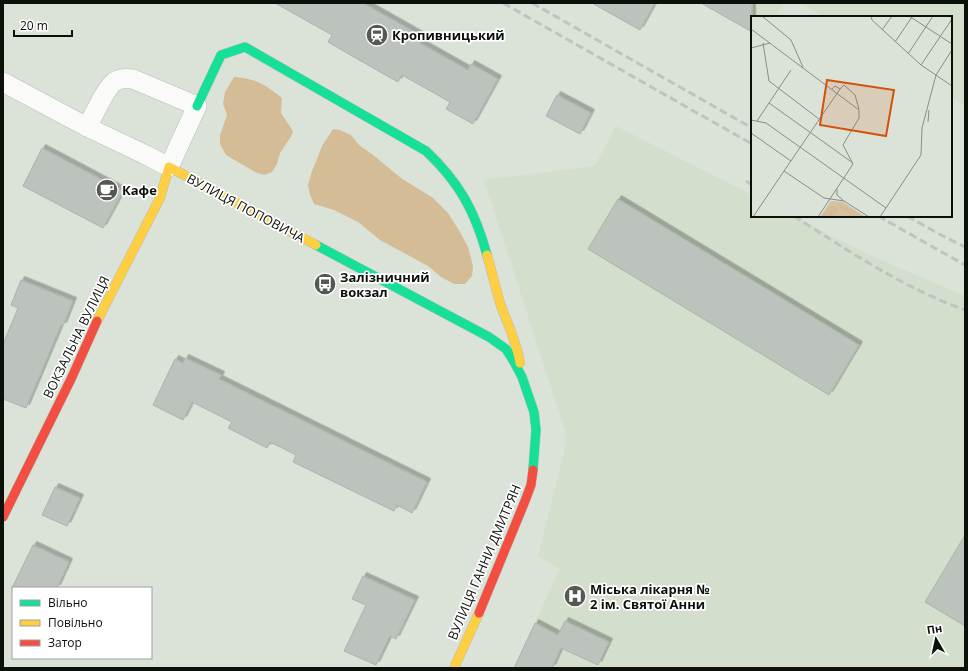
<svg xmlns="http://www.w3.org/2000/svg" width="968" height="671" font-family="'Open Sans',sans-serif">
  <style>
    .built { fill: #d3dfcc }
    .forest { fill: #d4bd96 }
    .building { fill: #bcc3bc; stroke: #acb3ad; filter: url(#shadow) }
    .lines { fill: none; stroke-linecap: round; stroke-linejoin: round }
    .street-casing { stroke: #b8beb6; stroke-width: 20 }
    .fast-casing { stroke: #b8beb6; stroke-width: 10 }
    .slow-casing { stroke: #b8beb6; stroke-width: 10 }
    .jam-casing { stroke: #b8beb6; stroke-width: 10 }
    .street { stroke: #fafbf9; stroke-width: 19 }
    .fast { stroke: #16e098; stroke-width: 9 }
    .slow { stroke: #ffcf43; stroke-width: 9 }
    .jam { stroke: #f24e42; stroke-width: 9 }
    .rail { stroke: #c2c3c1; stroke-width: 3; stroke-dasharray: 8 4; stroke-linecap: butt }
    .labels { text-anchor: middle; stroke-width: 3.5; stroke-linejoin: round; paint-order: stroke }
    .poi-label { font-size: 13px; font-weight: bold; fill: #0c100a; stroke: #fff; text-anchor: start }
    .street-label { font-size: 13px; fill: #0c100a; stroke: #fff }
    .inset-road { fill: none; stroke: #888e86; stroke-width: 1 }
    .view { fill: #d2520c; fill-opacity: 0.15; stroke: #d2520c; stroke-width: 2 }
    .inset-edge { fill: none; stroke: #0c100a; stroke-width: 2 }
  </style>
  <defs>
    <filter id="shadow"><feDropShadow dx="3.5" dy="-3.5" stdDeviation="0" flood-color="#0004"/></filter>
  </defs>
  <rect width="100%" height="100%" fill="#dbe2d8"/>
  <g class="built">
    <path d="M 701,3 L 784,3 L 776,17 L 752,17 L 752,32 Z"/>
    <path d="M 801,3 L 965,3 L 965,106 L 951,97 L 951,17 L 823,17 Z"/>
    <path d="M 616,126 L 752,195 L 752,216 L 793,216 L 874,257 L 965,296 L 965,668 L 514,668 L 560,569 L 538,556 L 564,452 L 565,441 L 565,431 L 484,180 L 595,166 Z"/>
  </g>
  <g class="forest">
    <path d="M 234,77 C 255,78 266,85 282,98 L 281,113 L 293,131 L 292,135 L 280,153 L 277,164 L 272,172 L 264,175 L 255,172 L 226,155 L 220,144 L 220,135 L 227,115 L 223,104 L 225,92 Z"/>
    <path d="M 333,129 L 340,130 L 351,135 L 359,145 L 373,155 L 401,178 L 433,198 L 448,213 L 460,232 L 468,247 L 473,266 L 472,276 L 465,284 L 454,284 L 441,277 L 428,266 L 380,240 L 358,222 L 334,210 L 314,204 L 310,195 L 308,185 L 312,171 L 317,159 L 322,146 Z"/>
  </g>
  <g class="building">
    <path d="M 275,3 L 363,3 L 423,37 L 420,43 L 468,70 L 471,64 L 498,79 L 473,124 L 446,109 L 450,102 L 402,75 L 398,82 L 359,60 L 328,42 L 332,35 Z"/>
    <path d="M 592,3 L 655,3 L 640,30 Z"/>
    <path d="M 701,3 L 752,3 L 752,32 Z"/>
    <path d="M 557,95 L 591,113 L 580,134 L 546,116 Z"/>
    <path d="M 42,148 L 123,191 L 103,228 L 23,186 Z"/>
    <path d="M 618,199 L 859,345 L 829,395 L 588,249 Z"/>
    <path d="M 21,280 L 73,301 L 63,326 L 61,325 L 26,408 L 3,399 L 3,344 L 18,308 L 11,305 Z"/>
    <path d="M 185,358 L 221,375 L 219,379 L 427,482 L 412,513 L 397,505 L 394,511 L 293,462 L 296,455 L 270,442 L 267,448 L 228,428 L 232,422 L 192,402 L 183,420 L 153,405 L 175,359 L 183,363 Z"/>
    <path d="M 55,487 L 80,498 L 67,526 L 42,515 Z"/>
    <path d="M 965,535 L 965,626 L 925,602 Z"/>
    <path d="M 33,545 L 69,562 L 57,588 L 12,588 Z"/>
    <path d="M 363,576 L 415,600 L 396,639 L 390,636 L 376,665 L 344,651 L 366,605 L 352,599 Z"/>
    <path d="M 565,621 L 609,642 L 598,665 L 561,648 L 552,668 L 514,668 L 535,623 L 558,635 Z"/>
  </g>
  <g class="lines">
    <g class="street-casing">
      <path id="street" d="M 3,82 L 87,127 L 146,155 L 169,167 L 197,106 L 133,79 C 126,78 120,78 114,82 C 106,88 93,117 87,127"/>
    </g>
    <g class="fast-casing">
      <g id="fast">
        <path d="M 197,106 L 221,55 L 245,47 L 426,151 C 459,182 475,211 487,255"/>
        <path d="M 316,245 L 489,337 L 506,349 L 513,360 L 522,377 L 534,412 L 536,430 L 533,470"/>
      </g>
    </g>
    <g class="slow-casing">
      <g id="slow">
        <path d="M 487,255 C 492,272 496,290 501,306 C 508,325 517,343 520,363"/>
        <path d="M 97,321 L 160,198 L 169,167 L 316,245"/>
        <path d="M 454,668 L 479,613"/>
      </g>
    </g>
    <g class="jam-casing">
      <g id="jam">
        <path d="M 3,517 L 72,377 L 97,321"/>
        <path d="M 479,613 L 525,501 L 531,485 L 533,470"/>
      </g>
    </g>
    <use href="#street" class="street"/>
    <use href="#fast" class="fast"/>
    <use href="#slow" class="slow"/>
    <use href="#jam" class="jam"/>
    <g class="rail">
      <path d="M 503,3 L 752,144"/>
      <path d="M 532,3 L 752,128"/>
      <path d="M 746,181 L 752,185"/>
      <path d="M 794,216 C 848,251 904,288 965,310"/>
      <path d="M 878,216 L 965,265"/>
      <path d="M 907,216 L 939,234 L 965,247"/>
    </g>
  </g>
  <defs>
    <g id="station-disc" transform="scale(1.15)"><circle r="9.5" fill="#545a52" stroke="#fff"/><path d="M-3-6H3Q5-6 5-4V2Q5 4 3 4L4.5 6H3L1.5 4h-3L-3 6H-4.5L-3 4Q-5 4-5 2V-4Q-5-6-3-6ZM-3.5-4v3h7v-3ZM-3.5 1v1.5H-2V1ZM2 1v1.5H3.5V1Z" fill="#fff"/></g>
    <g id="cafe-disc" transform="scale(1.15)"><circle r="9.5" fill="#545a52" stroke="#fff"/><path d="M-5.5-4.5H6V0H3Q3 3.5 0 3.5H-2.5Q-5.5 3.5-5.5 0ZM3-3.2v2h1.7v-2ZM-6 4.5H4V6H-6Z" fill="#fff"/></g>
    <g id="bus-disc" transform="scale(1.15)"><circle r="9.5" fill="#545a52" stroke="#fff"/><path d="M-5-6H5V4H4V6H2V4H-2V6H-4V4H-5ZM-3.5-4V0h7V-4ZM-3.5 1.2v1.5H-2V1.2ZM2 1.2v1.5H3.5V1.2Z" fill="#fff"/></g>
    <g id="hospital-disc" transform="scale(1.15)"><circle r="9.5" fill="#545a52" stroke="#fff"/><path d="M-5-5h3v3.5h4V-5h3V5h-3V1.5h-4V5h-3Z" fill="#fff"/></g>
  </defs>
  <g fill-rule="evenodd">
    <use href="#station-disc" x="377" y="35"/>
    <use href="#cafe-disc" x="107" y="190"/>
    <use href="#bus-disc" x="325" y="284"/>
    <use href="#hospital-disc" x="575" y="596"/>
  </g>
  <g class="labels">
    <g class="poi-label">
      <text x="392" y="40">Кропивницький</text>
      <text x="122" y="195">Кафе</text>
      <text x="340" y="282">Залізничний<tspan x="340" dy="15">вокзал</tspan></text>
      <text x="590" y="594">Міська лікарня №<tspan x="590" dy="15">2 ім. Святої Анни</tspan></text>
    </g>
    <g class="street-label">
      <text transform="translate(246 208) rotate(28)" y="5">ВУЛИЦЯ ПОПОВИЧА</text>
      <text transform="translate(76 337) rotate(-64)" y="5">ВОКЗАЛЬНА ВУЛИЦЯ</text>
      <text transform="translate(484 562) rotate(-67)" y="5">ВУЛИЦЯ ГАННИ ДМИТРЯН</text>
    </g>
  </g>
  <g transform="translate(751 16)">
    <rect width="201" height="201" fill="#dbe2d8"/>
    <path d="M 80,185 L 92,186 L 115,201 L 69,201 Z" fill="#d6c2a0"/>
    <path d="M 89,187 L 93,189 L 112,201 L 98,201 L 96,195 L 88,192 L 83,201 L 70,201 L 78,190 L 87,190 Z" fill="#d4bd96"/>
    <path class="inset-road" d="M 11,0 L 40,24 L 52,51M 120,0 L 121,4 L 170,49 L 201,70M 158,0 L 201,28M 0,13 L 108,94 L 108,102 L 92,129 L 102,148 L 67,201M 131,14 L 141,0M 144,26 L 161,1M 12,27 L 18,65 L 68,103M 0,32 L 19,27M 157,38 L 182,0M 170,49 L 201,3M 89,73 L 93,69 L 104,79 L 108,93M 18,87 L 102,147M 0,104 L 15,107 L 135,192M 6,105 L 40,54M 177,106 L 178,94M 0,117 L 40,145M 33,155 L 89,73 L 84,70 L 81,73M 86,173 L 86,179 L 93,185M 2,201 L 33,155 L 73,182 L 93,185 L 118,201M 129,201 L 170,139 L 171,112 L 185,59 L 201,34"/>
    <path class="view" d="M 76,64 L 143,74 L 135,120 L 69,109 Z"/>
    <rect width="201" height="201" class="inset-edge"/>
  </g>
  <rect width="968" height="671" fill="none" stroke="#0c100a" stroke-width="8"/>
  <rect x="12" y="587" width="140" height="72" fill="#ffffff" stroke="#9e9f9d"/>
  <rect x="20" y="600" width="20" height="6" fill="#16e098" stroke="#9e9f9d"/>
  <text x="48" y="607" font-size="12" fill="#0c100a">Вільно</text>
  <rect x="20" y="620" width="20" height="6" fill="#ffcf43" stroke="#9e9f9d"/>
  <text x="48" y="627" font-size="12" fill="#0c100a">Повільно</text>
  <rect x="20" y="640" width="20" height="6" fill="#f24e42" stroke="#9e9f9d"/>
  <text x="48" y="647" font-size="12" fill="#0c100a">Затор</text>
  <g transform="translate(936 639) rotate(351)" stroke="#ffffff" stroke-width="3" paint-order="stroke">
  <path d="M0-3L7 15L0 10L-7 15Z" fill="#0c100a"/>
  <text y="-6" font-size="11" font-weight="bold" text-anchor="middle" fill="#0c100a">Пн</text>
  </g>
  <path d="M14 30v6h58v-6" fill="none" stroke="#0c100a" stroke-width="2"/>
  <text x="20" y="30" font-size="12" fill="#0c100a" stroke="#ffffff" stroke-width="3" paint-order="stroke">20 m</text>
</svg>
